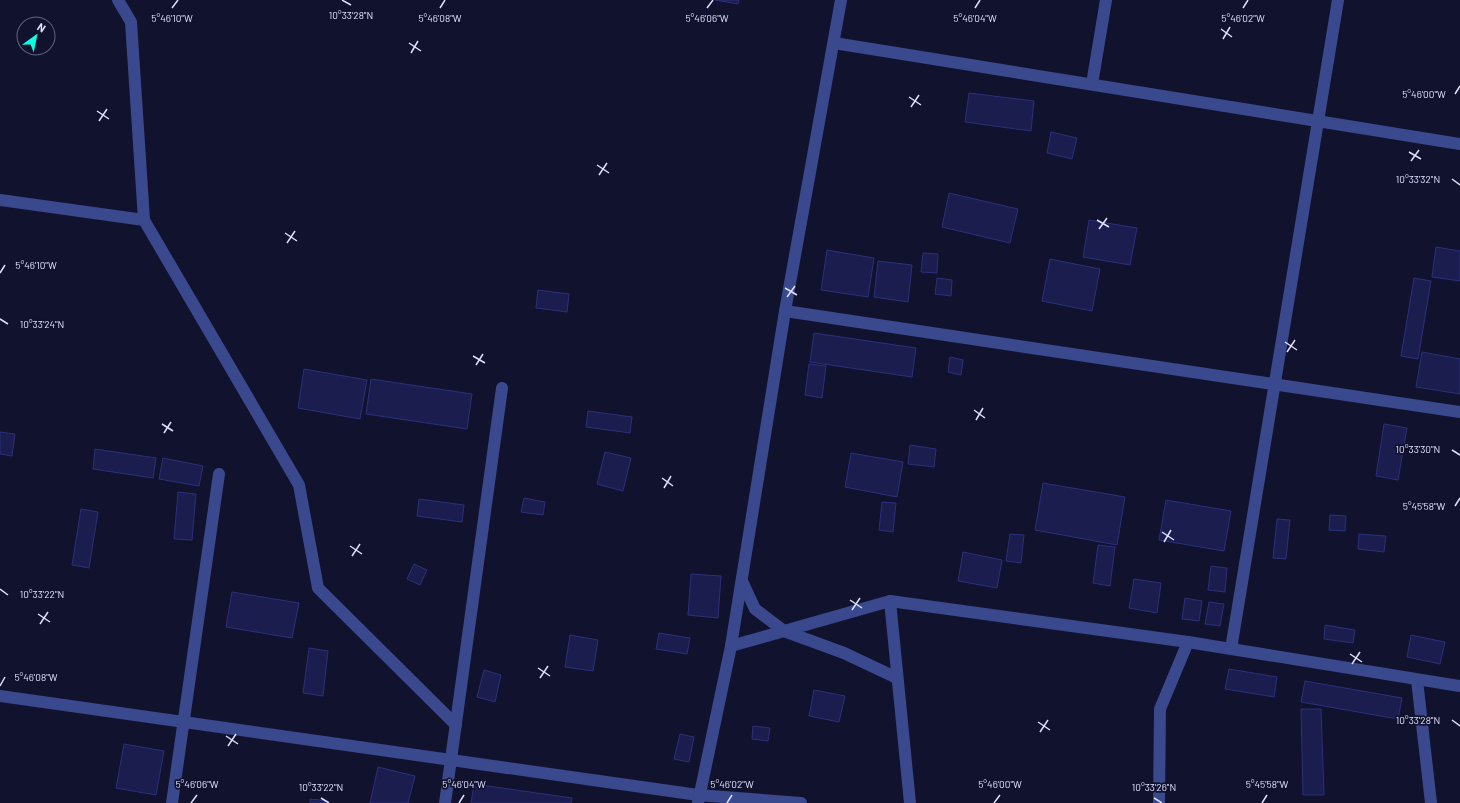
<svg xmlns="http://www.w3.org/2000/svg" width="1460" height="803" font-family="Barlow,sans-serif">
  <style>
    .building { fill: #1c1d4f; stroke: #2d2f7c }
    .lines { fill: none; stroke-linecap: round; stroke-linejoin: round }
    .minor { stroke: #3a498e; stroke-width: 12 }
    .ticks { fill: none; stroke: #dde0ff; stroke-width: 1.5 }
    .ticks-label { font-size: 10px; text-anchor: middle; fill: #dde0ff; stroke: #11122d; stroke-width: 3.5; stroke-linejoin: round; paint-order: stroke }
  </style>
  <rect width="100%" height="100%" fill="#11122d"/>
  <g class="building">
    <path d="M 715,0 L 739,0 L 738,4 Z"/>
    <path d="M 969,93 L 1034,101 L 1031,131 L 965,122 Z"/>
    <path d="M 1051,132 L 1077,138 L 1072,159 L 1047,153 Z"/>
    <path d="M 949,193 L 1018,209 L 1010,243 L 942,227 Z"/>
    <path d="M 1089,220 L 1137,228 L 1130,265 L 1083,257 Z"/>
    <path d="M 1436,247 L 1460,251 L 1460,281 L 1432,277 Z"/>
    <path d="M 827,250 L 874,258 L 868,297 L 821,290 Z"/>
    <path d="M 923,253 L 938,254 L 937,273 L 921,272 Z"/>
    <path d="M 1050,259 L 1100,269 L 1092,311 L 1042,301 Z"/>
    <path d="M 878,261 L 912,265 L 908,302 L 874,297 Z"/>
    <path d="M 937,278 L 952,280 L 951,296 L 935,294 Z"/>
    <path d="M 1414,278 L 1431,281 L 1418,359 L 1401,356 Z"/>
    <path d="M 538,290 L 569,294 L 567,312 L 536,308 Z"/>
    <path d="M 814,333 L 916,348 L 912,377 L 810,362 Z"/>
    <path d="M 1422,352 L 1460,359 L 1460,394 L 1416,387 Z"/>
    <path d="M 950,357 L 963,360 L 961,375 L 948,372 Z"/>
    <path d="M 809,364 L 826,366 L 822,398 L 805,395 Z"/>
    <path d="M 304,369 L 367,380 L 360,419 L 298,408 Z"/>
    <path d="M 371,379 L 472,394 L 467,429 L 366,414 Z"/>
    <path d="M 588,411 L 632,417 L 630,433 L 586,427 Z"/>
    <path d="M 1384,424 L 1407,428 L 1398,480 L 1376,476 Z"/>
    <path d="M 0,432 L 15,434 L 12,456 L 0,454 Z"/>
    <path d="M 910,445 L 936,449 L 934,467 L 908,464 Z"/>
    <path d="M 95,449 L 156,458 L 153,478 L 93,469 Z"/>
    <path d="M 605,452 L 631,458 L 623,491 L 597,484 Z"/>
    <path d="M 851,453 L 903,462 L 897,497 L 845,487 Z"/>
    <path d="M 163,458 L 203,466 L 199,486 L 159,479 Z"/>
    <path d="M 1043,483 L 1125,497 L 1117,545 L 1035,530 Z"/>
    <path d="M 178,492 L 196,494 L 192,540 L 174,539 Z"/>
    <path d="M 524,498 L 545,502 L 543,515 L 521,512 Z"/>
    <path d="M 419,499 L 464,505 L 462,522 L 417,516 Z"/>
    <path d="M 1166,500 L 1231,511 L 1224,551 L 1159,540 Z"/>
    <path d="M 882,502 L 896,503 L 893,532 L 879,530 Z"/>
    <path d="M 81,509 L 98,512 L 89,568 L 72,565 Z"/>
    <path d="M 1330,515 L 1346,516 L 1345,531 L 1329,530 Z"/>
    <path d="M 1277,519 L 1290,520 L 1286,559 L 1273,558 Z"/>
    <path d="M 1010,534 L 1024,535 L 1021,563 L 1006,561 Z"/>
    <path d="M 1359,534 L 1386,536 L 1384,552 L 1358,549 Z"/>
    <path d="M 1098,545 L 1115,547 L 1110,586 L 1093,583 Z"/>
    <path d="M 963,552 L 1002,560 L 997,588 L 958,581 Z"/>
    <path d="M 414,564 L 427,570 L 420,585 L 407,579 Z"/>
    <path d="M 1211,566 L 1227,568 L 1225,592 L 1208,590 Z"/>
    <path d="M 691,574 L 721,576 L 718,618 L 688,615 Z"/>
    <path d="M 1134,579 L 1161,583 L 1157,613 L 1129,608 Z"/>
    <path d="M 232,592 L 299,603 L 292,638 L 226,627 Z"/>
    <path d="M 1185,598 L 1202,601 L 1199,621 L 1182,619 Z"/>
    <path d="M 1209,602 L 1224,604 L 1220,626 L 1205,624 Z"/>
    <path d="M 1325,625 L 1355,630 L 1353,643 L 1324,639 Z"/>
    <path d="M 659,633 L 690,638 L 687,654 L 656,649 Z"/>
    <path d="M 570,635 L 598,640 L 593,671 L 565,667 Z"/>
    <path d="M 1411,635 L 1445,642 L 1440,664 L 1407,657 Z"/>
    <path d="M 309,648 L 328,651 L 323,696 L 303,693 Z"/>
    <path d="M 1229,669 L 1277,677 L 1274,697 L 1225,689 Z"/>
    <path d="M 484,670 L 501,675 L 495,702 L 477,697 Z"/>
    <path d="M 1305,681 L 1402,698 L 1398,719 L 1301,702 Z"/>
    <path d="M 814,690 L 845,696 L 839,722 L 809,716 Z"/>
    <path d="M 1301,709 L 1321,709 L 1324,795 L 1303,795 Z"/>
    <path d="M 753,726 L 770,728 L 768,741 L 752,739 Z"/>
    <path d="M 680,734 L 694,737 L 689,762 L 674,759 Z"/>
    <path d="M 124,744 L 164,751 L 156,795 L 116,788 Z"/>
    <path d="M 378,767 L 415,776 L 408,803 L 370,803 Z"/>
    <path d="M 474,784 L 572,798 L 571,803 L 471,803 Z"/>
    <path d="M 310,799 L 328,801 L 328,803 L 310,803 Z"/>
  </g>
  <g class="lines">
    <g class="minor">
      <path d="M 118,0 L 131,22 L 144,220 L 299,485 L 318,588 L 456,725"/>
      <path d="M 834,43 L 1460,144"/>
      <path d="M 1092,84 L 1106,0"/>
      <path d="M 0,200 L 144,220"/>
      <path d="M 785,311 L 1460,412"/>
      <path d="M 742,581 L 755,609 L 784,631 L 844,653 L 897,678"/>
      <path d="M 890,601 L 910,803"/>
      <path d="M 731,646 L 890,601 L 1188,642 L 1460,686"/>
      <path d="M 1231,649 L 1338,0"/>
      <path d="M 1417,680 L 1431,803"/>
      <path d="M 0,696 L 698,795 L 801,803"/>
      <path d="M 172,803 L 219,474"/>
      <path d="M 445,803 L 502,388"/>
      <path d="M 698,803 L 731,646 L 785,311 L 841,0"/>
      <path d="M 1159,803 L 1160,709 L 1188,642"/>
    </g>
  </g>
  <path class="ticks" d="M 342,0 L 351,5M 172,8 L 178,0M 440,8 L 445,0M 707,8 L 713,0M 975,8 L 980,0M 1243,8 L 1248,0M 1221,29 L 1232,37M 1223,39 L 1230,27M 409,43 L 421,51M 411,53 L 418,41M 1455,94 L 1460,86M 909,97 L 921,105M 911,107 L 919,95M 97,111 L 109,119M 99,121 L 107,109M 1409,152 L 1421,159M 1411,161 L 1419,150M 597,165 L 609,173M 599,175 L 607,163M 1452,179 L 1460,185M 1097,220 L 1109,227M 1099,229 L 1107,218M 285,233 L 297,241M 287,243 L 295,231M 0,273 L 5,265M 785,288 L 797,295M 787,297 L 795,286M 0,319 L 8,324M 1285,342 L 1297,350M 1287,352 L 1295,340M 473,356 L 485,363M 476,365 L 483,354M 974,410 L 985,418M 976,420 L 983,408M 162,424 L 173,431M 164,433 L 171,422M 1452,450 L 1460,455M 662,478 L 673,486M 664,488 L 671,476M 1455,506 L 1460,498M 1162,532 L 1174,540M 1164,542 L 1171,530M 350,546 L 362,554M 352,556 L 360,544M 0,589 L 8,595M 850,600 L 862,608M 852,610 L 860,598M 38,614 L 50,622M 40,624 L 48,612M 1350,654 L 1362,662M 1352,664 L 1360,652M 538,668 L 550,676M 540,678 L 548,666M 0,686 L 5,677M 1452,720 L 1460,726M 1038,722 L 1050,730M 1040,732 L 1048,720M 226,736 L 238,744M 228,746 L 236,734M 321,798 L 329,803M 1154,798 L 1162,803M 191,803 L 197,795M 459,803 L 464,795M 727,803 L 732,795M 994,803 L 1000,795M 1262,803 L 1267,795"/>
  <g class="ticks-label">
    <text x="351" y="19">10°33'28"N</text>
    <text x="440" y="22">5°46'08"W</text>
    <text x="172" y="22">5°46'10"W</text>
    <text x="707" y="22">5°46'06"W</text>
    <text x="975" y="22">5°46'04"W</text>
    <text x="1243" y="22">5°46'02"W</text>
    <text x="1424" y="98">5°46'00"W</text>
    <text x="1418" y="183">10°33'32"N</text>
    <text x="36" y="269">5°46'10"W</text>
    <text x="42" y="328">10°33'24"N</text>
    <text x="1418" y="453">10°33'30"N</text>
    <text x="1424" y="510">5°45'58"W</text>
    <text x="42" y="598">10°33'22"N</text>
    <text x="36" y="681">5°46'08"W</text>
    <text x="1418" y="724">10°33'28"N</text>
    <text x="197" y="788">5°46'06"W</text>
    <text x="464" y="788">5°46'04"W</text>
    <text x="732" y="788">5°46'02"W</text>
    <text x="1000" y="788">5°46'00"W</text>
    <text x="1267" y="788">5°45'58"W</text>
    <text x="321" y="791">10°33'22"N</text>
    <text x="1154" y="791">10°33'26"N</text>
  </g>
  <g transform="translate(36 36) rotate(33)"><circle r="19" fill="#11122d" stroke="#636481"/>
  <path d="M0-3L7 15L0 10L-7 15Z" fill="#09ffe0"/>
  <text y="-6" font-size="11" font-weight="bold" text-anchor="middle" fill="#dde0ff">N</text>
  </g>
</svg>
